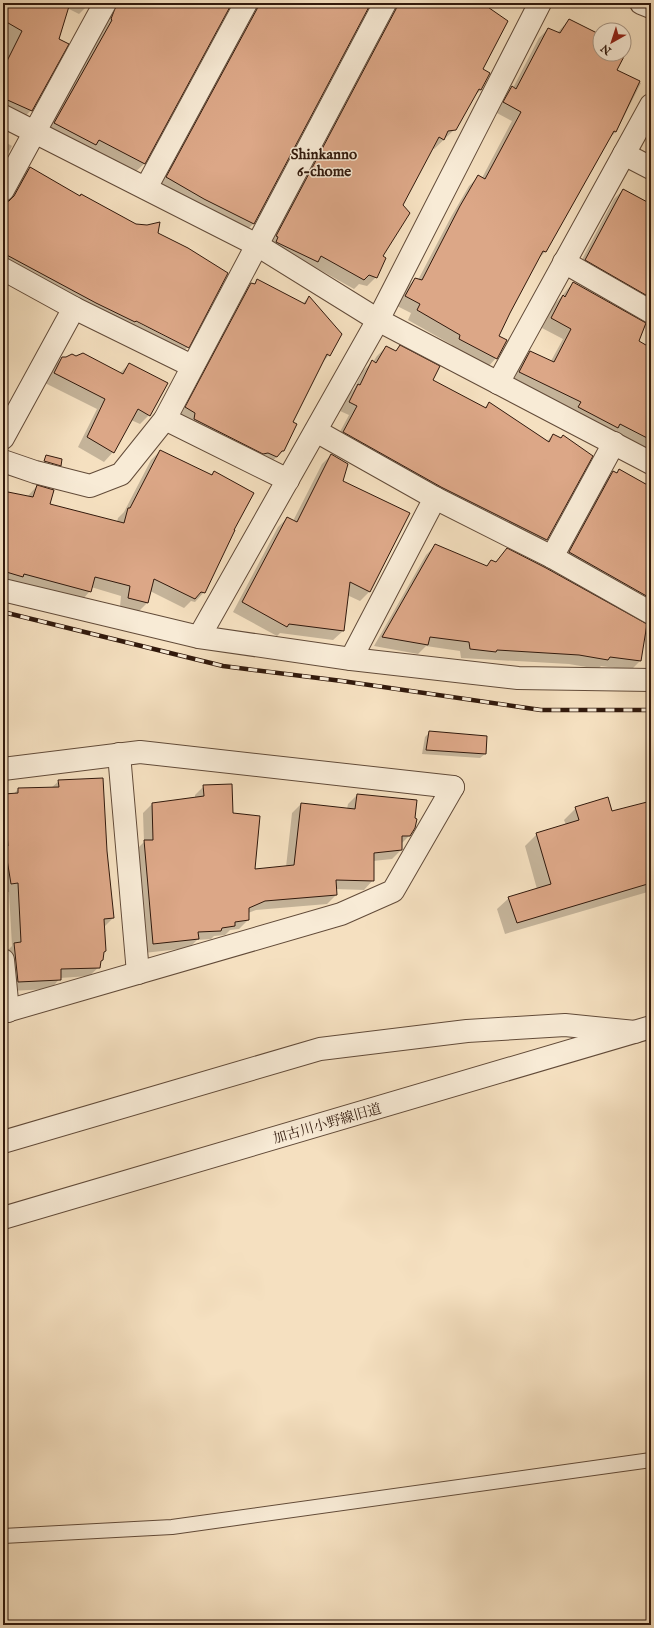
<svg xmlns="http://www.w3.org/2000/svg" width="654" height="1628" font-family="'IM FELL English','Noto Serif JP',serif">
<style>
.shadow{fill:#0003;fill-rule:evenodd}
.building{fill:#dca787;stroke:#31190c}
.lines{fill:none;stroke-linecap:round;stroke-linejoin:round}
.service-casing{stroke:#624b39;stroke-width:16}
.minor-casing{stroke:#624b39;stroke-width:24}
.tertiary-casing{stroke:#624b39;stroke-width:24}
.service{stroke:#f8ebd6;stroke-width:14}
.minor{stroke:#f8ebd6;stroke-width:22}
.tertiary{stroke:#f8ebd6;stroke-width:22}
.rail-casing{stroke:#31190c;stroke-width:4.5}
.rail{stroke:#f8ebd6;stroke-width:3;stroke-dasharray:9;stroke-linecap:butt}
.labels{text-anchor:middle;stroke-width:3;stroke-linejoin:round;paint-order:stroke}
.street-label{font-size:14px;fill:#31190c;stroke:#f8ebd6}
.neighbourhood-label{font-size:15px;font-weight:bold;fill:#31190c;stroke:#f8ebd6}
</style>
<rect width="100%" height="100%" fill="#f5e0c0"/>
<filter id="stains"><feTurbulence type="fractalNoise" baseFrequency=".005" numOctaves="4"/><feColorMatrix values="0 0 0 0 .2 0 0 0 0 .09 0 0 0 0 .02 0 0 0 .5 -.17"/></filter>
<radialGradient id="worn" r=".72"><stop offset=".6" stop-color="#630" stop-opacity="0"/><stop offset="1" stop-color="#630" stop-opacity=".3"/></radialGradient>
<g class="shadow">
<polygon points="3,3 90,3 79,14 67,8 31,110 22,120 3,111"/>
<polygon points="104,3 231,3 144,164 134,173 45,132 103,29 102,28"/>
<polygon points="245,3 370,3 253,224 244,233 158,186"/>
<polygon points="384,3 473,3 481,69 481,90 473,97 455,129 434,149 432,148 401,205 382,256 376,277 367,286 359,284 354,289 313,266 308,271 267,246"/>
<polygon points="569,20 596,34 600,30 600,54 624,54 624,43 629,45 616,70 641,83 616,132 607,140 545,252 537,260 497,336 496,358 487,368 450,348 452,345 408,320 411,313 397,306 406,288 415,279 418,280 451,217 469,186 479,176 482,178 512,121 495,112 503,97 512,87 513,88 539,38 548,29 557,33"/>
<polygon points="3,141 12,146 3,162"/>
<path d="M 30,168 L 80,197 L 156,234 L 188,347 L 178,356 L 3,268 L 3,224 L 5,206 L 21,177 ZM 132,318 L 186,345 L 186,347 L 131,319 Z"/>
<polygon points="623,190 651,205 651,313 577,269 614,199"/>
<polygon points="258,280 302,304 309,297 329,355 322,363 291,423 283,451 267,466 177,417 242,293 252,284 253,285"/>
<polygon points="573,283 637,341 651,349 651,454 510,381 521,361 530,352 551,361 563,339 542,328 553,306"/>
<polygon points="386,347 395,352 400,347 431,381 484,408 489,404 547,441 553,435 591,456 546,540 537,549 335,441 349,415 340,411 349,394 354,389 363,371 372,362 373,362 377,356"/>
<polygon points="62,358 120,373 129,364 149,415 140,424 131,420 113,452 104,462 78,447 97,409 45,383 53,367"/>
<polygon points="160,451 210,476 214,472 232,530 204,592 195,602 191,601 184,608 150,591 147,603 138,612 120,607 121,596 91,587 90,591 81,601 3,583 3,492 27,497 37,486 49,505 117,522 118,518 124,512 151,460"/>
<polygon points="331,455 341,482 408,513 369,592 360,601 347,595 343,631 333,640 280,633 277,636 233,612 278,527 287,518 293,521 322,464"/>
<polygon points="619,470 651,488 651,614 560,562 604,481 613,472 616,474"/>
<polygon points="435,546 486,567 491,561 495,563 507,550 646,625 640,661 631,670 601,666 598,669 569,664 461,658 460,651 426,646 418,654 374,646 426,555"/>
<polygon points="430,732 485,754 480,758 422,754 425,737"/>
<polygon points="59,781 106,851 113,918 103,928 103,952 99,967 89,976 60,978 51,989 9,991 5,953 12,946 9,892 3,893 3,797 4,795 13,795 18,789 51,788"/>
<polygon points="204,786 232,814 254,870 286,867 292,813 301,804 347,809 348,804 357,795 409,836 401,844 401,850 392,859 373,861 373,880 364,890 335,889 336,895 327,904 256,910 248,913 248,920 239,929 230,930 225,935 214,936 211,939 197,940 189,948 144,953 136,850 144,842 143,813 152,804 195,798 195,795"/>
<polygon points="651,802 651,891 505,934 497,909 509,898 537,889 525,846 537,834 566,825 564,820 576,808 612,813"/>
</g>
<g class="building">
<polygon points="3,3 70,3 59,39 69,44 32,111 3,98 3,69 22,31 3,20"/>
<polygon points="117,3 232,3 145,164 99,140 96,145 54,123 112,20 111,19"/>
<polygon points="258,3 371,3 254,224 204,199 166,177 257,9"/>
<polygon points="397,3 482,3 508,21 483,69 490,73 481,90 479,89 456,130 448,131 444,140 439,137 403,205 410,213 383,256 386,258 377,278 369,275 364,280 321,256 318,262 276,242 278,237 276,236 396,9"/>
<polygon points="569,19 597,33 600,29 602,30 600,30 600,54 624,54 624,42 630,45 617,70 640,81 616,132 614,131 546,252 543,251 510,313 499,336 507,340 497,359 459,339 460,335 417,310 420,304 405,296 415,278 422,280 460,206 478,175 485,179 521,112 503,102 512,86 516,89 548,28 560,33"/>
<polygon points="30,167 80,196 81,194 136,224 147,225 160,222 158,233 188,248 228,273 189,348 136,321 135,322 96,303 3,253 3,202 9,201 14,196"/>
<polygon points="623,189 651,204 651,298 585,260"/>
<polygon points="257,279 305,304 309,296 342,334 330,356 327,354 293,422 297,424 284,451 282,451 277,457 268,453 263,454 194,419 195,413 185,407 251,283 255,284"/>
<polygon points="573,282 646,323 639,341 651,348 651,440 620,424 618,428 578,407 581,402 519,372 530,351 554,362 571,329 551,318 563,295 565,297"/>
<polygon points="400,345 440,366 433,380 486,408 489,402 549,442 553,434 561,438 563,435 593,456 547,540 441,487 343,432 357,406 349,402 358,384 360,385 372,360 376,363 386,346 396,351"/>
<polygon points="83,353 123,374 129,363 168,383 150,416 138,409 114,453 87,437 105,399 54,373 62,357 66,357 72,354 76,356"/>
<polygon points="160,450 212,475 214,471 254,493 234,530 235,530 205,593 201,592 195,599 154,579 148,603 128,598 130,586 95,577 91,592 24,574 23,577 3,571 3,491 33,497 37,485 54,490 50,504 124,523 128,508 130,508"/>
<polygon points="331,454 348,464 343,481 410,513 370,592 350,582 344,631 289,624 287,627 242,602 287,517 297,522"/>
<polygon points="46,455 62,459 61,466 44,461"/>
<polygon points="619,469 651,487 650,598 569,552 613,471 617,473"/>
<polygon points="435,544 487,566 491,560 496,562 507,548 546,568 647,624 641,661 610,657 608,660 579,655 497,650 496,652 470,649 469,642 430,637 428,645 382,637"/>
<polygon points="429,731 487,736 486,754 426,750"/>
<polygon points="103,778 107,851 114,918 104,919 106,951 104,952 103,960 101,961 100,968 61,969 61,980 18,982 14,943 21,942 18,883 11,884 5,847 8,846 4,794 18,793 18,788 59,787 58,780"/>
<polygon points="232,784 233,813 260,816 255,869 294,865 301,803 355,809 357,794 417,800 415,818 417,819 415,828 410,836 402,836 402,850 374,853 374,881 336,880 337,895 265,901 249,908 249,920 235,922 235,926 222,928 221,931 198,932 199,939 153,944 144,840 153,840 152,803 204,796 203,785"/>
<polygon points="608,797 612,811 651,801 651,883 517,923 508,897 551,884 536,833 579,820 575,807"/>
</g>
<g class="lines">
<g class="service-casing">
<polyline id="service" points="3,1536 172,1527 651,1460"/>
</g>
<g class="minor-casing">
<g id="minor">
<polyline points="3,116 257,245 378,320 651,463"/>
<polyline points="624,154 651,168"/>
<polyline points="146,188 246,3"/>
<polyline points="3,190 105,3"/>
<polyline points="564,262 651,312"/>
<polyline points="3,269 74,308 192,366"/>
<polyline points="498,383 651,105"/>
<polyline points="165,419 288,480"/>
<polyline points="316,431 435,498 552,557 651,613"/>
<polyline points="3,438 74,308"/>
<polyline points="3,461 35,472 90,486 121,474 165,419 385,3"/>
<polyline points="552,557 614,443"/>
<polyline points="3,590 199,637 351,659 518,678 651,680"/>
<polyline points="199,637 378,320 540,3"/>
<polyline points="351,659 435,498"/>
<polyline points="119,754 138,973"/>
<polyline points="3,960 8,1011"/>
<polyline points="3,1012 341,914 393,891 453,787"/>
<polyline points="3,1142 320,1049 467,1031 565,1025 635,1032"/>
</g>
</g>
<g class="tertiary-casing">
<g id="tertiary">
<polyline points="641,3 651,7"/>
<polyline points="3,769 140,752 453,787"/>
<polyline points="3,1218 651,1027"/>
</g>
</g>
<use href="#service" class="service"/>
<use href="#minor" class="minor"/>
<use href="#tertiary" class="tertiary"/>
<g class="rail-casing">
<polyline id="rail" points="3,612 223,666 342,681 541,710 651,710"/>
</g>
<use href="#rail" class="rail"/>
</g>
<g class="labels">
<g class="street-label">
<text transform="translate(327 1123) rotate(-16)" y="5">加古川小野線旧道</text>
</g>
<g class="neighbourhood-label">
<text x="324" y="159">Shinkanno<tspan x="324" dy="17">6-chome</tspan></text>
</g>
</g>
<rect width="654" height="1628" fill="none" stroke="#f5e0c0" stroke-width="16"/>
<rect x="4" y="4" width="646" height="1620" fill="none" stroke="#31190c" stroke-width="2"/>
<rect x="8" y="8" width="638" height="1612" fill="none" stroke="#31190c"/>
<g transform="translate(612 42) rotate(219)"><circle r="19" fill="#f8ebd6" stroke="#a89785"/>
<path d="M0-3L7 15L0 10L-7 15Z" fill="#8f2418"/>
<text y="-6" font-size="11" font-weight="bold" text-anchor="middle" fill="#31190c">N</text>
</g>
<rect width="100%" height="100%" filter="url(#stains)"/>
<rect width="100%" height="100%" fill="url(#worn)"/>
</svg>
